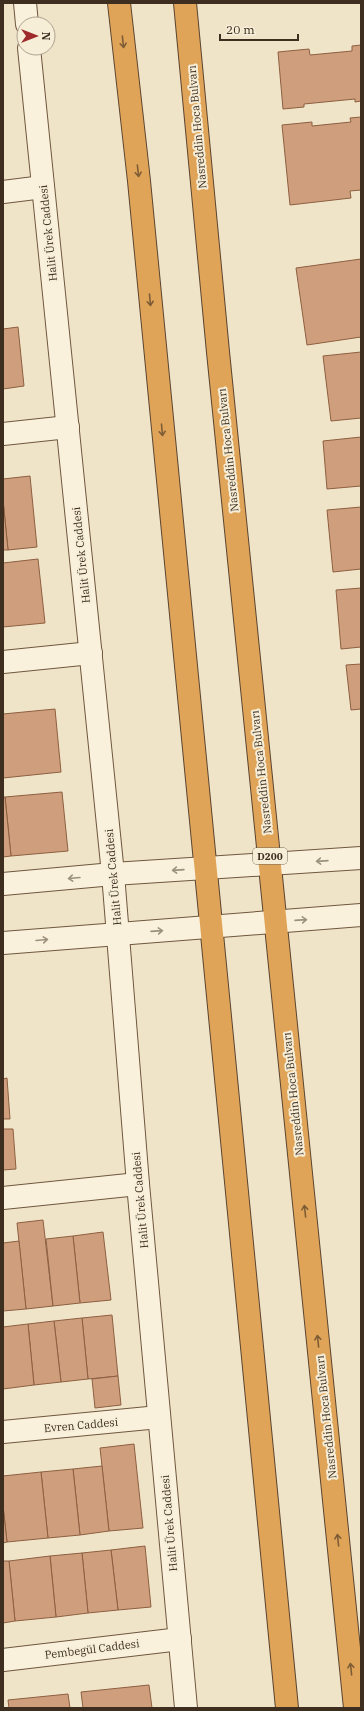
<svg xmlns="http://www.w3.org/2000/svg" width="364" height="1711" font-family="'IBM Plex Serif',serif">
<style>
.building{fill:#cf9f7d;stroke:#8d5f41}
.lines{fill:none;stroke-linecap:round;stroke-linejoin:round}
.secondary-casing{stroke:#6f573f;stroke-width:24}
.highway-casing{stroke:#5b4430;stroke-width:24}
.secondary{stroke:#faf1dc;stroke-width:22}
.highway{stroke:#e0a458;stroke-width:22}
.oneway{stroke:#7e5d36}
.oneway2{stroke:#9c907e}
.labels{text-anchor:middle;stroke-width:4;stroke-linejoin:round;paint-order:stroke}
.shield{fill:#f7eed8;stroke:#756857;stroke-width:1}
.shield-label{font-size:10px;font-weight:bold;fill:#3d2e20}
.street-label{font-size:11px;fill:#3d2e20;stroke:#f7eed8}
</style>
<rect width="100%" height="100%" fill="#f0e4c8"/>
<g class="building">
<polygon points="361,45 361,101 355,102 355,99 304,104 304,107 283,109 278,52 309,49 310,55 352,51 352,46"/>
<polygon points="361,117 361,190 350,191 351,198 290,205 282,125 312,122 312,126 351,122 350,118"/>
<polygon points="361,259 361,337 307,345 296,268"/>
<polygon points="18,327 24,386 3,389 3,329"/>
<polygon points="361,352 361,418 331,421 323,356"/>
<polygon points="361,437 361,486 327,489 323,441"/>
<polygon points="30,476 37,547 8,550 3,500 3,479"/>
<polygon points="3,500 8,550 3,550"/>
<polygon points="361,507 361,569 333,572 327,510"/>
<polygon points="38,559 45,623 3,627 3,563"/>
<polygon points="361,588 361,647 341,649 336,590"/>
<polygon points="361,664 361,709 351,710 346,665"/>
<polygon points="55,709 61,772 3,778 3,714"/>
<polygon points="62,792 68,851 11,856 5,797"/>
<polygon points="3,797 5,797 11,856 3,857"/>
<polygon points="7,1078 10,1119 3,1119 3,1079"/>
<polygon points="3,1129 13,1129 16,1169 3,1170"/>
<polygon points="43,1220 53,1306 26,1309 17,1223"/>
<polygon points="103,1232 111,1300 80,1303 73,1236"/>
<polygon points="73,1236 80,1303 53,1306 46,1239"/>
<polygon points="19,1241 26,1309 3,1311 3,1243"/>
<polygon points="112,1315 118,1376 88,1379 82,1318"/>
<polygon points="82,1318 88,1379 61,1382 54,1321"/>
<polygon points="54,1321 61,1382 34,1385 28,1324"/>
<polygon points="28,1324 34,1385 3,1389 3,1327"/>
<polygon points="118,1376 121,1405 95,1408 92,1379"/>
<polygon points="134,1444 143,1528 109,1531 100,1448"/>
<polygon points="102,1466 109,1531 80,1535 73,1469"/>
<polygon points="73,1469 80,1535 48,1538 41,1472"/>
<polygon points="41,1472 48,1538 7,1542 3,1506 3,1476"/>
<polygon points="3,1506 7,1542 3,1543"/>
<polygon points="145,1546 151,1607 118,1610 111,1550"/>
<polygon points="111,1550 118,1610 88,1613 82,1553"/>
<polygon points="82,1553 88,1613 56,1617 50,1556"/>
<polygon points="50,1556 56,1617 15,1621 9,1561"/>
<polygon points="3,1561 9,1561 15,1621 3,1623"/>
<polygon points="149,1685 152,1708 83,1708 81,1692"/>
<polygon points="68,1694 70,1708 9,1708 8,1700"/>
</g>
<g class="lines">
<g class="secondary-casing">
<g id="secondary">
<polyline points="25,3 27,24"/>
<polyline points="29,48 113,874 138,1184 186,1708"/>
<polyline points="3,192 43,187"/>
<polyline points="3,434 68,427"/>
<polyline points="3,662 91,653"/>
<polyline points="3,884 113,874 361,858"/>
<polyline points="3,943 361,915"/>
<polyline points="3,1198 138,1184"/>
<polyline points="3,1432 159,1417"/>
<polyline points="3,1660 180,1639"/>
</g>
</g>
<g class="highway-casing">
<g id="highway">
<polyline points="119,3 139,181 287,1708"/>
<polyline points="185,3 218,352 355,1708"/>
</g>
</g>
<use href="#secondary" class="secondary"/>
<use href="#highway" class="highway"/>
</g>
<defs><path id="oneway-shaft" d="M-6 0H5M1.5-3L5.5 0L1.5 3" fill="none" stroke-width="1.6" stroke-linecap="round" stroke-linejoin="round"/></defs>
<g class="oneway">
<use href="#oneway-shaft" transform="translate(123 42) rotate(84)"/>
<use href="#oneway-shaft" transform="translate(138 171) rotate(84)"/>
<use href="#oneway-shaft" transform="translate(150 300) rotate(85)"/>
<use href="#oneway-shaft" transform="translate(162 430) rotate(85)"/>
<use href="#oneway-shaft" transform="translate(305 1211) rotate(-96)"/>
<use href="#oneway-shaft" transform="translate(318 1341) rotate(-96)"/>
<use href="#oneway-shaft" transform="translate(338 1540) rotate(-96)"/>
<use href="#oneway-shaft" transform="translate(351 1669) rotate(-96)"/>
</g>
<g class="oneway2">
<use href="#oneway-shaft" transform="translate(322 861) rotate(176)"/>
<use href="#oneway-shaft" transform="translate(178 870) rotate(176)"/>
<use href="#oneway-shaft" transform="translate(74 878) rotate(175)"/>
<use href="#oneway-shaft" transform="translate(301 920) rotate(-4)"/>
<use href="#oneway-shaft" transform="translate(157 931) rotate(-4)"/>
<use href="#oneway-shaft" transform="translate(42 940) rotate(-5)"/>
</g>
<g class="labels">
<rect class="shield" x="253" y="848" width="34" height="16" rx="3"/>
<g class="shield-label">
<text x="270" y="860">D200</text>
</g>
<g class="street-label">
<text transform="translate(197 127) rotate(-95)" y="4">Nasreddin Hoca Bulvarı</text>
<text transform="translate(48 233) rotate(-96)" y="4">Halit Ürek Caddesi</text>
<text transform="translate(228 450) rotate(-96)" y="4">Nasreddin Hoca Bulvarı</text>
<text transform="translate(81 555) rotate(-96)" y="4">Halit Ürek Caddesi</text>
<text transform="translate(261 772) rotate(-96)" y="4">Nasreddin Hoca Bulvarı</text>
<text transform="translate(113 877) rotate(-95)" y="4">Halit Ürek Caddesi</text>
<text transform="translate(293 1094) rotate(-96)" y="4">Nasreddin Hoca Bulvarı</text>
<text transform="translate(140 1200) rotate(-95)" y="4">Halit Ürek Caddesi</text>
<text transform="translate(326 1417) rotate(-96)" y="4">Nasreddin Hoca Bulvarı</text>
<text transform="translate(81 1425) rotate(-5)" y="4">Evren Caddesi</text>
<text transform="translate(169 1523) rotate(-95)" y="4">Halit Ürek Caddesi</text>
<text transform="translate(92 1649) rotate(-7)" y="4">Pembegül Caddesi</text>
</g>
</g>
<rect width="364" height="1711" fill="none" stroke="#3d2e20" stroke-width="8"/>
<g transform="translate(36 36) rotate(90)"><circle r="19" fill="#f7eed8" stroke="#ada18e"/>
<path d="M0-3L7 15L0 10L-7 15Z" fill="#9e2a2b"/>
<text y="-6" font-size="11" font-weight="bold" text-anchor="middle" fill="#3d2e20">N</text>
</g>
<path d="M220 34v6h78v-6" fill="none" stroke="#3d2e20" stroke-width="2"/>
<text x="226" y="34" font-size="12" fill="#3d2e20" stroke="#f7eed8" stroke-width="3" paint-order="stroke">20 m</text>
</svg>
